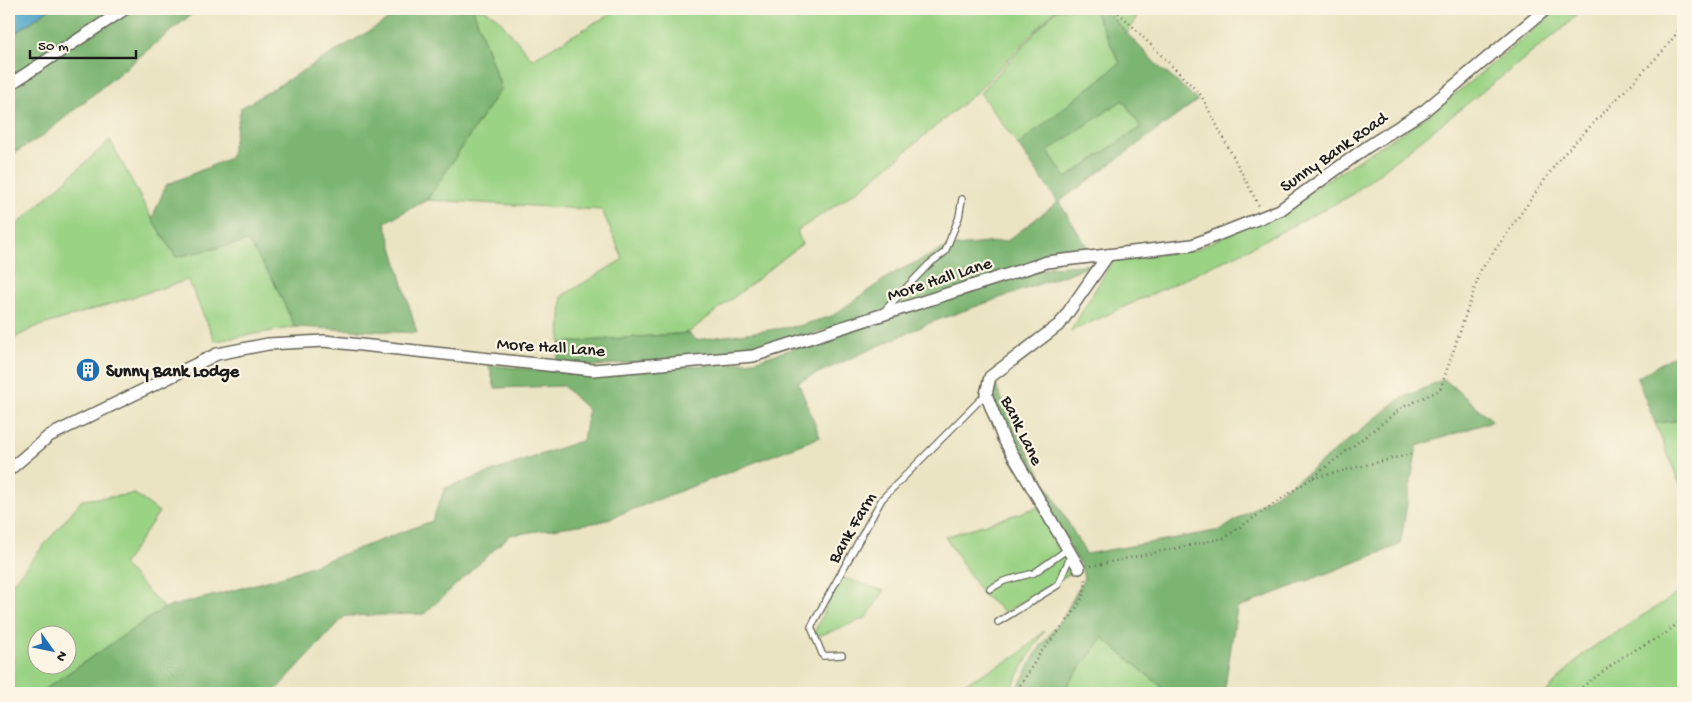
<svg xmlns="http://www.w3.org/2000/svg" width="1692" height="702" font-family="'Gochi Hand',sans-serif">
<style>
.green{fill:#9bd385;stroke:#5c7850;fill-rule:evenodd}
.forest{fill:#7cb572;stroke:#4c6847;fill-rule:evenodd}
.water{fill:#48a6c7;stroke:#326172}
.lines{fill:none;stroke-linecap:round;stroke-linejoin:round}
.service-casing{stroke:#646256;stroke-width:8}
.minor-casing{stroke:#646256;stroke-width:14}
.path{stroke:#646256;stroke-width:2.5;stroke-dasharray:1 4;stroke-linecap:butt}
.service{stroke:#fff;stroke-width:5.5}
.minor{stroke:#fff;stroke-width:11}
.labels{text-anchor:middle;stroke-width:4.5;stroke-linejoin:round;paint-order:stroke}
.street-label{font-size:18px;fill:#1c1c1c;stroke:#fcf5e5}
.poi-label{font-size:18px;font-weight:bold;fill:#1c1c1c;stroke:#fcf5e5;text-anchor:start}
</style>
<rect width="100%" height="100%" fill="#fcf5e5"/>
<filter id="ink" filterUnits="userSpaceOnUse"><feTurbulence type="fractalNoise" baseFrequency=".02" numOctaves="2"/><feDisplacementMap in="SourceGraphic" scale="10" xChannelSelector="R" yChannelSelector="G"/><feConvolveMatrix kernelMatrix="1 2 1 2 8 2 1 2 1" color-interpolation-filters="sRGB"/></filter>
<filter id="wash" filterUnits="userSpaceOnUse"><feTurbulence type="fractalNoise" baseFrequency=".0096" numOctaves="4" result="noise"/><feDisplacementMap in="SourceGraphic" scale="20" xChannelSelector="R" yChannelSelector="G"/><feGaussianBlur stdDeviation="1.12" result="paint"/><feColorMatrix in="noise" values="0 0 0 0 0 0 0 0 0 0 0 0 0 0 0 0 0 1.4 0 .05"/><feComposite in="paint" operator="in"/></filter>
<g filter="url(#wash)">
<rect width="100%" height="100%" fill="#ebe4c3"/>
<g class="green">
<polygon points="473,9 484,9 498,18 532,59 619,9 1056,9 978,91 863,187 797,231 802,244 688,333 560,343 562,296 623,259 602,210 427,200 501,88"/>
<polygon points="1057,9 1093,9 1120,63 1018,145 980,93"/>
<polygon points="1104,9 1142,9 1127,33"/>
<polygon points="1556,9 1581,9 1567,25 1350,196 1236,255 1070,332 1113,260 1195,250 1280,210 1428,116 1547,19"/>
<polygon points="1123,100 1141,127 1066,178 1048,151"/>
<polygon points="110,140 152,219 176,257 248,241 274,282 295,327 215,341 188,280 33,328 9,341 9,232"/>
<polygon points="1683,420 1683,492 1655,423"/>
<path d="M 135,494 L 159,512 L 123,565 L 164,608 L 39,693 L 9,693 L 9,587 L 82,500 ZM 38,634 L 68,634 L 68,664 L 38,664 Z"/>
<polygon points="1039,507 1076,570 1005,612 983,595 945,537"/>
<polygon points="841,577 884,591 866,618 811,639"/>
<polygon points="1683,590 1683,693 1545,693 1584,653"/>
<polygon points="1044,631 1026,661 1009,693 947,693 1018,655"/>
<polygon points="1103,638 1169,693 1061,693"/>
</g>
<g class="forest">
<polygon points="49,9 198,9 41,137 9,156 9,38"/>
<polygon points="406,9 473,9 501,88 427,200 385,222 417,333 295,327 274,282 248,241 176,257 152,219 166,185 230,158 241,108"/>
<path d="M 1093,9 L 1104,9 L 1157,65 L 1198,100 L 1059,202 L 1090,251 L 751,352 L 593,366 L 557,361 L 560,343 L 688,333 L 696,340 L 798,326 L 832,316 L 892,274 L 947,247 L 1007,241 L 1058,202 L 1018,145 L 1120,63 ZM 1123,100 L 1141,127 L 1066,178 L 1048,151 Z"/>
<polygon points="1096,264 932,322 798,382 820,437 600,522 510,535 424,614 345,616 273,693 39,693 164,608 220,594 284,576 432,521 445,488 583,440 588,410 563,386 495,388 489,365 589,375 754,361 1050,267"/>
<polygon points="1683,350 1683,420 1655,423 1637,378"/>
<polygon points="993,379 1014,427 1086,554 1221,530 1309,472 1398,400 1444,379 1493,421 1417,446 1400,545 1237,608 1224,693 1169,693 1103,638 1061,693 1015,693 1037,651 1064,616 1084,578 1081,566 1006,437 989,395"/>
</g>
<polygon class="water" points="9,9 49,9 9,37"/>
</g>
<g filter="url(#ink)">
<g class="lines">
<g class="service-casing">
<g id="service">
<polyline points="883,312 928,265 945,252 959,217 962,199"/>
<polyline points="990,589 1004,581 1034,573 1068,549"/>
<polyline points="998,622 1058,585 1071,555"/>
<polyline points="842,655 823,656 811,627 882,499 986,394"/>
</g>
</g>
<g class="minor-casing">
<g id="minor">
<polyline points="9,85 125,9"/>
<polyline points="9,470 49,436 217,354 268,344 324,341 593,370 753,356 1047,262 1192,245 1280,210 1367,147 1424,111 1546,9"/>
<polyline points="1079,568 1003,438 986,394 990,377 1060,324 1108,255"/>
</g>
</g>
<g class="path">
<polyline points="1115,9 1201,95 1259,206"/>
<polyline points="1313,478 1411,454"/>
<polyline points="1091,566 1224,538 1312,478 1403,407 1440,390 1481,270 1560,158 1663,51 1683,25"/>
<path d="M 1014,693 C 1025,680 1032,665 1042,651 C 1054,635 1093,598 1084,578"/>
<polyline points="1574,693 1624,656 1666,633 1683,619"/>
</g>
<use href="#service" class="service"/>
<use href="#minor" class="minor"/>
</g>
</g>
<defs>
<g id="building-disc" transform="scale(1.25)"><circle r="9.5" fill="#1f6fb2" stroke="#fcf5e5"/><path d="M-4-6H4V6H1V3H-1V6H-4ZM-2.5-4.3h1.7v1.8h-1.7ZM.8-4.3h1.7v1.8H.8ZM-2.5-1h1.7V.8h-1.7ZM.8-1h1.7V.8H.8Z" fill="#fff"/></g>
</defs>
<g fill-rule="evenodd">
<use href="#building-disc" x="88" y="370"/>
</g>
<g class="labels">
<g class="street-label">
<text transform="translate(1333 151) rotate(-35)" y="6">Sunny Bank Road</text>
<text transform="translate(939 278) rotate(-18)" y="6">More Hall Lane</text>
<text transform="translate(551 346) rotate(4)" y="6">More Hall Lane</text>
<text transform="translate(1023 430) rotate(64)" y="6">Bank Lane</text>
<text transform="translate(851 527) rotate(-60)" y="6">Bank Farm</text>
</g>
<g class="poi-label">
<text x="106" y="376">Sunny Bank Lodge</text>
</g>
</g>
<rect width="1692" height="702" fill="none" stroke="#fcf5e5" stroke-width="30"/>
<g transform="translate(52 650) rotate(123)"><circle r="24" fill="#fcf5e5" stroke="#a29e95"/>
<path d="M0-4L9 19L0 12L-9 19Z" fill="#1f6fb2"/>
<text y="-8" font-size="14" font-weight="bold" text-anchor="middle" fill="#1c1c1c">N</text>
</g>
<path d="M30 50v8h106v-8" fill="none" stroke="#1c1c1c" stroke-width="2.5"/>
<text x="38" y="50" font-size="15" fill="#1c1c1c" stroke="#fcf5e5" stroke-width="4" paint-order="stroke">50 m</text>
</svg>
